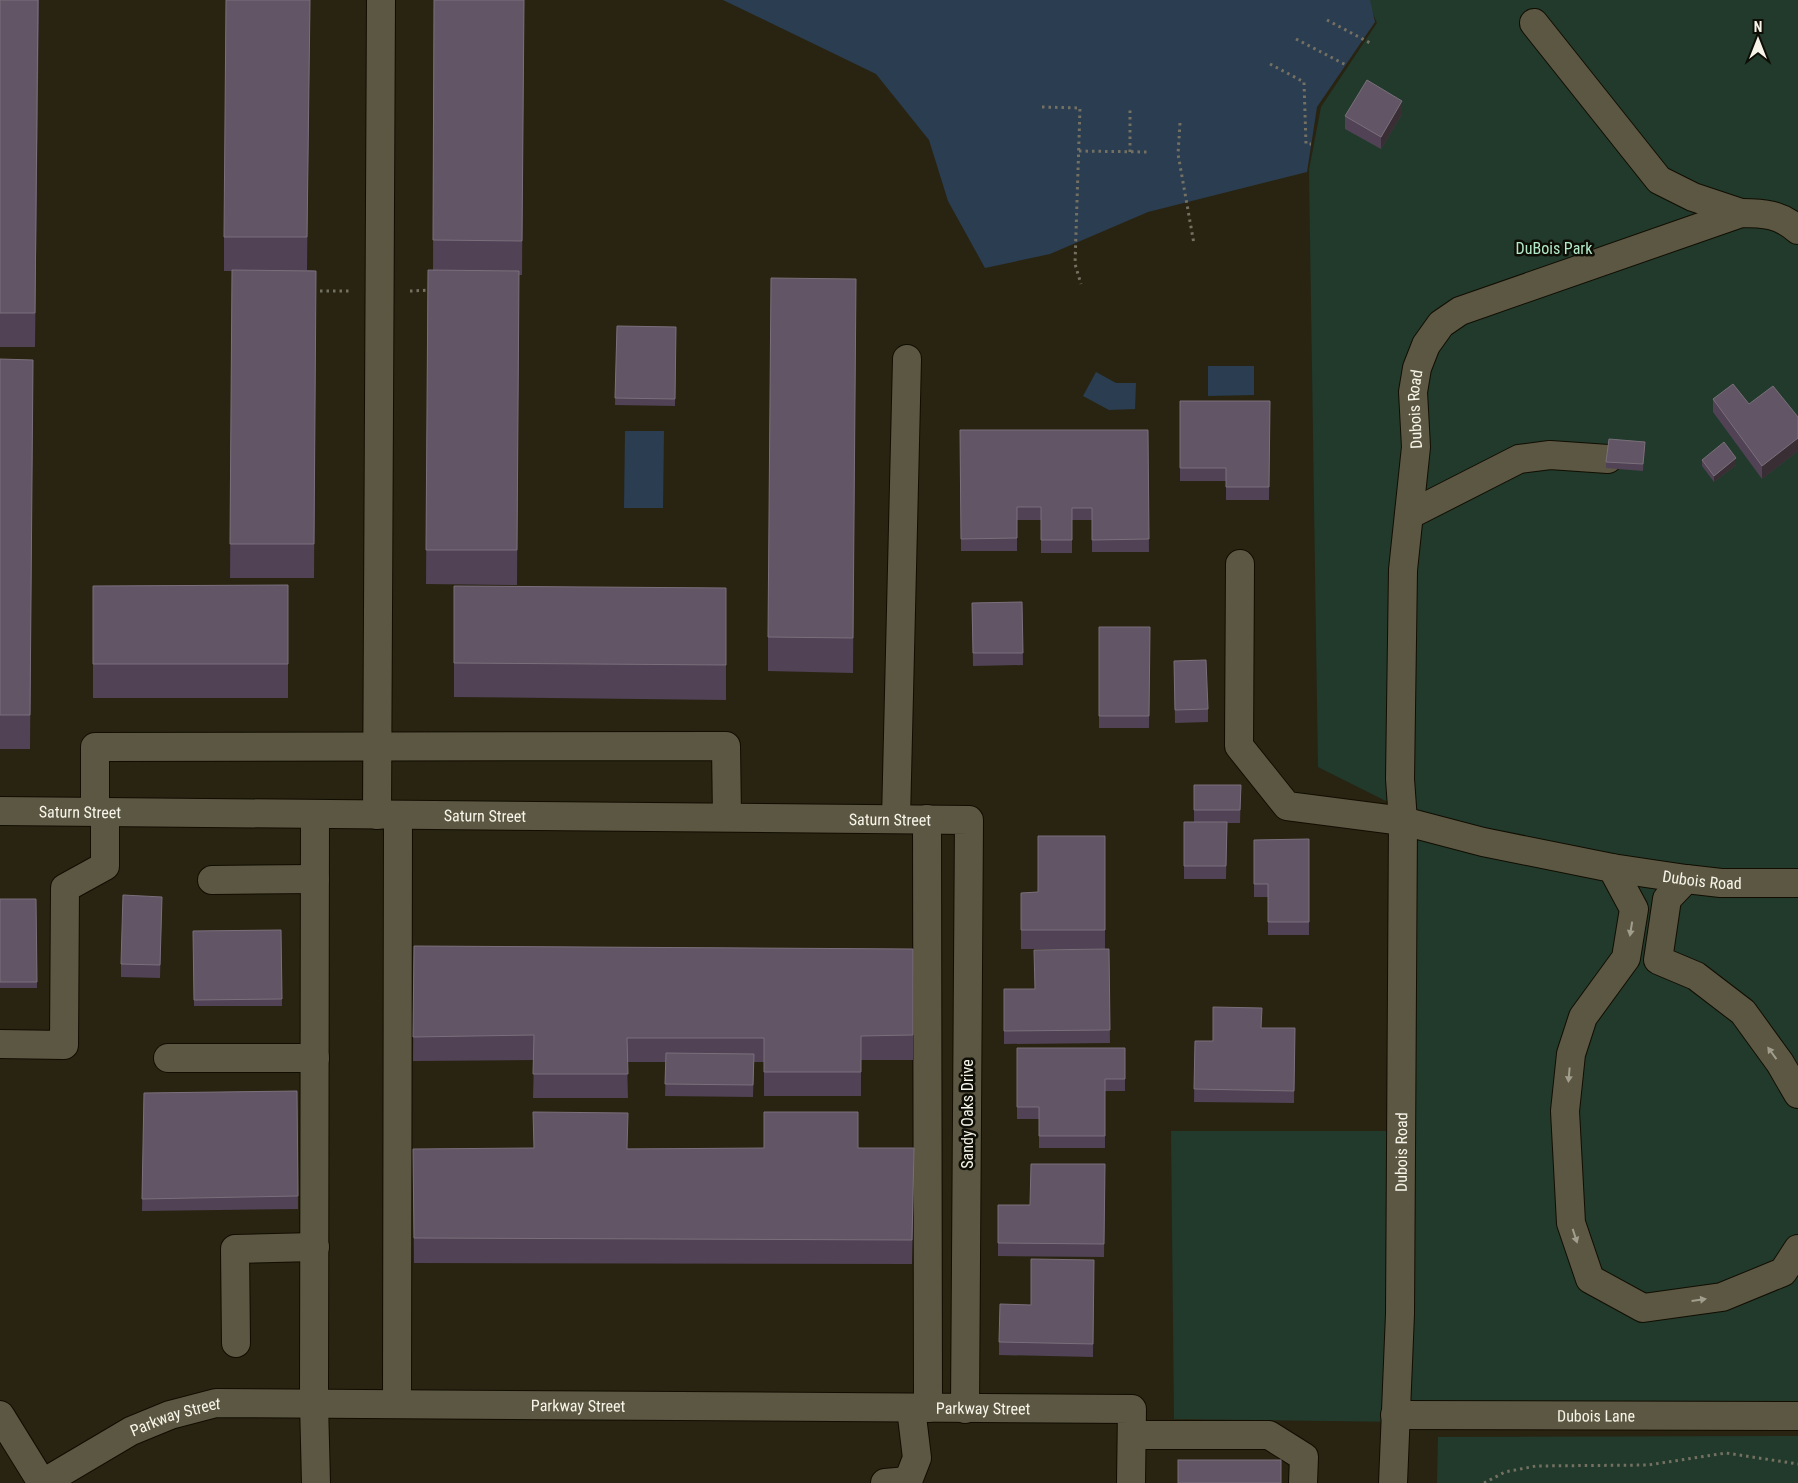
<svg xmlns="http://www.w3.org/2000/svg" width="1798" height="1483" font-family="'Roboto Condensed',sans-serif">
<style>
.green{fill:#213a2c}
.water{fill:#2a3d51}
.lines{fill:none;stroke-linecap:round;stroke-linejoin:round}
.minor-casing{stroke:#110d00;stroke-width:30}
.path{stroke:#757162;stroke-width:3;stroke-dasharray:2.5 4;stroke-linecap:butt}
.minor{stroke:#5c5743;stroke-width:28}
.wall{fill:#514256}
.shaded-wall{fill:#392e34}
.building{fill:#625666;stroke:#7a6f7a}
.oneway{fill:#a29e8e}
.labels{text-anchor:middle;stroke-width:5;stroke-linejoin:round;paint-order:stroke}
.park-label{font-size:16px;fill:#b2e9c8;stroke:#0f0e06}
.street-label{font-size:16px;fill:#f7f5e9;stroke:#0f0e06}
</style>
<rect width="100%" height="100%" fill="#292412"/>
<g class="green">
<polygon points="1367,0 1798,0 1798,1427 1174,1419 1171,1131 1394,1131 1388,802 1318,767 1309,170 1321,107 1377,23"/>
<polygon points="1798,1436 1798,1483 1437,1483 1438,1437"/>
</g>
<g class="water">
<polygon points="723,0 1370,0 1375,22 1317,107 1307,172 1148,212 1050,254 985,268 948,201 929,140 876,74"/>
<polygon points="1208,366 1254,366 1254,395 1208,396"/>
<polygon points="1096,372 1116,383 1136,383 1135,409 1109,410 1083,396"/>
<polygon points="625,431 664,431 663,508 624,508"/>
</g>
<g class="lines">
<g class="minor-casing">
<g id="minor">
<polyline points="1534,23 1659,180 1693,197 1741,213"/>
<polyline points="1409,515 1519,459 1550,455 1608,459"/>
<path id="s1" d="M 1240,564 L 1239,746 L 1287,806 L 1403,821 L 1483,842 L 1612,868 L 1686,879 L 1721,883 L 1798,883"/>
<path id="s2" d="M 0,811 L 969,820 L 965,1409"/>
<polyline points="95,812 95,747 726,746 727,817"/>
<polyline points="315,814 314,1403 316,1483"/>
<polyline points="377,815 381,0"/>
<polyline points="896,819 907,359"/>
<polyline points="927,819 928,1408"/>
<polyline points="1612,868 1634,909 1626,958 1583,1017 1571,1054 1565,1111 1571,1223 1590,1279 1643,1308 1722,1297 1783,1272 1798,1249"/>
<polyline points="1686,879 1667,899 1658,960 1696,976 1743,1012 1780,1063 1798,1094"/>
<polyline points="212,880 315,879"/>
<polyline points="0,1044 64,1045 65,888 105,866 105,812"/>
<polyline points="168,1058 315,1058"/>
<polyline points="236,1343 235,1249 315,1247"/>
<polyline points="397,1403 398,815"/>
<polyline points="0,1415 42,1483"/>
<path id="s3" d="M 1395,1415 L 1798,1416"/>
<polyline points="1132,1435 1269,1435 1304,1457 1303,1483"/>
<path id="s4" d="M 43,1483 L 131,1431 L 170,1415 L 216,1403 L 1132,1409 L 1131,1483"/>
<polyline points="885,1483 908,1481 917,1458 911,1408"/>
<path id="s5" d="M 1393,1483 L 1400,1314 L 1403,821 L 1400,779 L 1403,570 L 1416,447 L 1413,392 L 1417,368 L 1426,345 L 1441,324 L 1460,311 L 1741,213 C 1764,213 1780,214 1798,230"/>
</g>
</g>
<g class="path">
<polyline points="1327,20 1372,44"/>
<polyline points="1296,39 1346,65"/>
<polyline points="1270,64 1304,82 1306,144 1311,144"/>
<polyline points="1042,107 1080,108 1075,264 1081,284"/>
<polyline points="1180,123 1178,154 1194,244"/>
<polyline points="1079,151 1148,152"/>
<polyline points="1130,152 1130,109"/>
<polyline points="320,291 349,291"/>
<polyline points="410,291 432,290"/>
<polyline points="1484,1483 1505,1472 1536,1466 1648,1465 1726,1453 1798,1464"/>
</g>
<use href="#minor" class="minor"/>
</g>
<g class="wall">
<polygon points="0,0 39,0 35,347 0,347"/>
<polygon points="310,0 307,270 316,271 314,578 230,578 232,271 224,271 224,237"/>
<polygon points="434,0 524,0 522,275 519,275 517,585 426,584 428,270 433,270"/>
<polygon points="1402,114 1381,149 1345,129 1345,116"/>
<polygon points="856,279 853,673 768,671 768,637"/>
<polygon points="617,326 676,327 675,406 615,405"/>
<polygon points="0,359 33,360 30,749 0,749"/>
<polygon points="1713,399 1749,404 1798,417 1798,451 1762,479 1713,412"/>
<polygon points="1180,401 1270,401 1269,500 1226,500 1226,481 1180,481"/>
<polygon points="960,430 1148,430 1149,552 1092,552 1092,520 1072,520 1072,553 1041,553 1041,520 1017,520 1017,551 961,551"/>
<polygon points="1645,448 1643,471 1606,468 1606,462"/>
<polygon points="1702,460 1736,465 1714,482 1702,466"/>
<polygon points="288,585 288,698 93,698 93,586"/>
<polygon points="454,586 726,588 726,700 454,697"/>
<polygon points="1022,602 1023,665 973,666 972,603"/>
<polygon points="1099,627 1150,627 1149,728 1099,728"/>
<polygon points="1174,661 1208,709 1208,722 1175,723"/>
<polygon points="1194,785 1241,785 1240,823 1227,823 1226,879 1184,879 1184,822 1194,822"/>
<polygon points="1105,836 1105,949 1021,949 1021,893 1038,892"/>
<polygon points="1309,839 1309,935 1268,935 1268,897 1254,897 1254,840"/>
<polygon points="162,897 160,978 121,977 121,964"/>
<polygon points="0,899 36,899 37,988 0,988"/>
<polygon points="281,930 282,1006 194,1006 193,931"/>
<polygon points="414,946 913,949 913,1060 861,1060 861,1096 764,1096 764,1062 754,1062 753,1097 665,1096 666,1062 627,1062 628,1098 533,1098 534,1060 413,1061"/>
<polygon points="1109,949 1110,1043 1004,1044 1004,989 1034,989"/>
<polygon points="1262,1028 1295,1028 1294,1103 1194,1102 1195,1041 1213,1041"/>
<polygon points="1017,1048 1125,1048 1125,1091 1105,1091 1105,1148 1039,1148 1039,1119 1017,1119"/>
<polygon points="297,1091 298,1209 142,1211 144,1093"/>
<polygon points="858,1148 914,1173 912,1264 414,1263 413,1149"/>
<polygon points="1105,1164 1104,1257 998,1256 998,1205 1030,1205"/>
<polygon points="1094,1260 1093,1357 999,1355 999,1342 1031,1305"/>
</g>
<g class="shaded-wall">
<polygon points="1402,101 1402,114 1381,149 1381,137"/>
<polygon points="1798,438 1798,451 1762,479 1762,466"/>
<polygon points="1645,442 1645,448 1643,471 1643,464"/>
<polygon points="1736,458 1736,465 1714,482 1714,476"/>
</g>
<g class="building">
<polygon points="0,0 38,0 35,313 0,313"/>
<polygon points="226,0 310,0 307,237 224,237"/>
<polygon points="434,0 524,0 522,241 433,240"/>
<polygon points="1367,80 1402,101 1381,137 1345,116"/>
<polygon points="232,270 316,271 314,544 230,544"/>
<polygon points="428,270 519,271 517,550 426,550"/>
<polygon points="771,278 856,279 853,638 768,637"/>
<polygon points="617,326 676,327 675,399 615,398"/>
<polygon points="0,359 33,360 30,715 0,715"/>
<polygon points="1733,384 1749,404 1773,386 1798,417 1798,438 1762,466 1713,399"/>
<polygon points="1180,401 1270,401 1269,487 1226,487 1226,468 1180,468"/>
<polygon points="960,430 1148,430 1149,539 1092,540 1092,508 1072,508 1072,540 1041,540 1041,507 1017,507 1017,538 961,539"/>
<polygon points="1609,439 1645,442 1643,464 1606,462"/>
<polygon points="1724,442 1736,458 1714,476 1702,460"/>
<polygon points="288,585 288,664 93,664 93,586"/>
<polygon points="454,586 726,588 726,665 454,663"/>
<polygon points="1022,602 1023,653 973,653 972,603"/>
<polygon points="1099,627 1150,627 1149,716 1099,716"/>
<polygon points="1206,660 1208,709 1175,710 1174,661"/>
<polygon points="1194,785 1241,785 1240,810 1194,810"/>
<polygon points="1184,822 1227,822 1226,866 1184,866"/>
<polygon points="1038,836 1105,836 1105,930 1021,930 1021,893 1038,892"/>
<polygon points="1309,839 1309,922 1268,922 1268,884 1254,884 1254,840"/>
<polygon points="123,895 162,897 160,965 121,964"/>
<polygon points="0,899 36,899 37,982 0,982"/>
<polygon points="281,930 282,999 194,1000 193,931"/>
<polygon points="414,946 913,949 913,1035 861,1036 861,1072 764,1072 764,1038 627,1038 628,1074 533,1074 534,1035 413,1037"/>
<polygon points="1109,949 1110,1030 1004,1031 1004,989 1035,989 1034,950"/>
<polygon points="1213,1007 1262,1008 1261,1028 1295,1028 1294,1091 1194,1089 1195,1041 1213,1041"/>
<polygon points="1017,1048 1125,1048 1125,1079 1105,1079 1105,1136 1039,1136 1039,1107 1017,1107"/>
<polygon points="666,1053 754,1054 753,1085 665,1084"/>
<polygon points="297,1091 298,1196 142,1199 144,1093"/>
<polygon points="533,1112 628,1113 627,1149 764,1148 764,1112 858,1112 858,1148 914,1148 912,1240 414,1238 413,1149 534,1148"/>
<polygon points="1031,1164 1105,1164 1104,1244 998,1243 998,1205 1030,1205"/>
<polygon points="1031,1259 1094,1260 1093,1344 999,1342 1000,1304 1031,1305"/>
<rect x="1178" y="1460" width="103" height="23"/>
</g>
<defs><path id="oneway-solid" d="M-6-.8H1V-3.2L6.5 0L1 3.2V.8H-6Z" transform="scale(1.25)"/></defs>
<g class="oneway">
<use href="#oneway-solid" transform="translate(1631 929) rotate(99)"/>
<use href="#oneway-solid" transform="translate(1772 1053) rotate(-126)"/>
<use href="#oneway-solid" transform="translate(1569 1075) rotate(95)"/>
<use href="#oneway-solid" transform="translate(1575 1236) rotate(72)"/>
<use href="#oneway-solid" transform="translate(1699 1300) rotate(-8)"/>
</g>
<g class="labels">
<g class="park-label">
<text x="1554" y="254">DuBois Park</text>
</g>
<g class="street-label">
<text dy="6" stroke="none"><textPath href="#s5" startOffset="1075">Dubois Road</textPath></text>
<text dy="6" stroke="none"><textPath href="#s2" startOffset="80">Saturn Street</textPath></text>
<text dy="6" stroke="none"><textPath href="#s2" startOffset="485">Saturn Street</textPath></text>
<text dy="6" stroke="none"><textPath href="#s2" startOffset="890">Saturn Street</textPath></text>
<text dy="6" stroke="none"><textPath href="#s1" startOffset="681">Dubois Road</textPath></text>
<text transform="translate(967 1114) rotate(-90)" y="6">Sandy Oaks Drive</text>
<text dy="6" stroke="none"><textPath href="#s5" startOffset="331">Dubois Road</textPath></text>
<text dy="6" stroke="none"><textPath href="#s4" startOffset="554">Parkway Street</textPath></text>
<text dy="6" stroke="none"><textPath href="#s4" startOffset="959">Parkway Street</textPath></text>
<text dy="6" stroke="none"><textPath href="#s3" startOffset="201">Dubois Lane</textPath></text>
<text dy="6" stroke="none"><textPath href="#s4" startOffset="149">Parkway Street</textPath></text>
</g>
</g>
<g transform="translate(1758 40)" stroke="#0f0e06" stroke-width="4" paint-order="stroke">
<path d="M0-4L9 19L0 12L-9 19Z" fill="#f7f5e9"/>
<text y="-8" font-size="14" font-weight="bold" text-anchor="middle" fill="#f7f5e9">N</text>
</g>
</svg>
